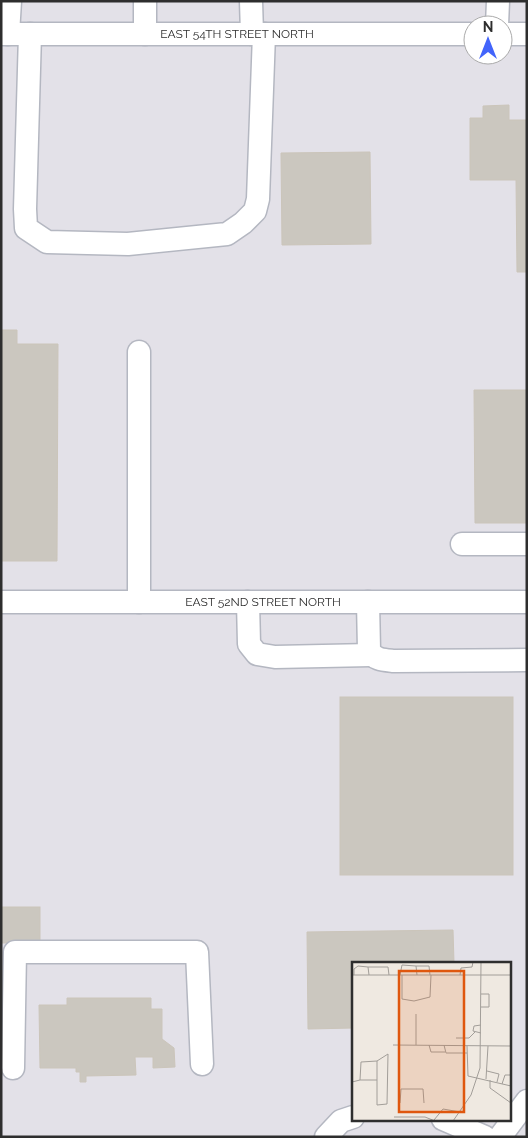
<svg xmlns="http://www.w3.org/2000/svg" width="528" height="1138" font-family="Raleway,sans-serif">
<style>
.industrial{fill:#e3e1e8;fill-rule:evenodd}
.building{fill:#cbc7bf;stroke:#cbc5ba}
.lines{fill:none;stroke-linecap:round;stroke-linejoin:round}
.minor-casing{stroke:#b4b7c1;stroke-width:25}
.minor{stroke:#fff;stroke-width:22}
.labels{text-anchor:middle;stroke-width:5;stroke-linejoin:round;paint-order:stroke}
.street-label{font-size:12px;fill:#2e2e2e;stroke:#fff}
.inset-road{fill:none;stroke:#a29e99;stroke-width:1}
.view{fill:#df570e;fill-opacity:0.15;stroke:#df570e;stroke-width:2.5}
.inset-edge{fill:none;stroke:#2e2e2e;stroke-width:2.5}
</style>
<rect width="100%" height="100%" fill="#efe9e1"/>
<path class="industrial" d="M 1,1 L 527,1 L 527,1137 L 1,1137 ZM 473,25 L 503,25 L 503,55 L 473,55 ZM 353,963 L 509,963 L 509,1119 L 353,1119 Z"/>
<g class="building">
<polygon points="509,105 509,120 527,120 527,272 517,272 516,180 470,180 470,118 483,118 483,106"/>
<polygon points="370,152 371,244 282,245 281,153"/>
<polygon points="1,330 17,330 17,344 58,344 57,561 1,561"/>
<polygon points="474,390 527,390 527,523 475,523"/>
<rect x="340" y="697" width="173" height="178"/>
<rect x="1" y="907" width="39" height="36"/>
<polygon points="453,930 454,963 353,963 353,1028 308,1029 307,932"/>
<polygon points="67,998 151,998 151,1009 162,1009 162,1039 174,1048 175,1067 153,1068 153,1057 135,1057 136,1075 86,1076 86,1082 80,1082 80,1072 76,1072 76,1068 40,1068 39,1005 67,1005"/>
</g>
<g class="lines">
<g class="minor-casing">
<g id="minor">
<polyline points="145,1 145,34"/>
<polyline points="251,1 252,34"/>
<polyline points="497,25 498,1"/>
<path id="s1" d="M 1,34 L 473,34"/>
<polyline points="8,34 10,1"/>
<polyline points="30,34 25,209 26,228 47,242 128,244 227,234 243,223 255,211 258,199 264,34"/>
<polyline points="503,34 527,34"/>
<polyline points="139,352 139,602"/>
<polyline points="462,544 527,544"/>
<path id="s2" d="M 1,602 L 527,602"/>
<polyline points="248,602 249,644 257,654 275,657 371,655"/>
<path d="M 368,602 L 369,650 C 374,660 384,660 394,661 L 527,660"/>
<polyline points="13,1068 15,952 197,952 202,1064"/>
<polyline points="443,1119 485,1137"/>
<polyline points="326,1137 341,1121 353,1117"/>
<polyline points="500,1137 527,1101"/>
</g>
</g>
<use href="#minor" class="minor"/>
</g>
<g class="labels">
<g class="street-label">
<text dy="4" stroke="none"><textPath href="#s1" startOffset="236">EAST 54TH STREET NORTH</textPath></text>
<text dy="4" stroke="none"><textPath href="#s2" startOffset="262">EAST 52ND STREET NORTH</textPath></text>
</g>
</g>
<g transform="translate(352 962)">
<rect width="159" height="159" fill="#efe9e1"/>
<path class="inset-road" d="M 64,4 L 77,4 L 78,13M 16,5 L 36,5 L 37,13M 0,13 L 159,13M 2,13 L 2,7 L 6,4 L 16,5 L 17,13M 48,13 L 50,3 L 64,4 L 65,13M 50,13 L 50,37 L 62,39 L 78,35 L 79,13M 108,13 L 109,6 L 120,5 L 121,0M 129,32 L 137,32 L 137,45 L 129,45M 64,52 L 64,83M 129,63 L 122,64 L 121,69 L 129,71M 104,76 L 117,76 L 123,70M 41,83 L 159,84M 77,83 L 79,90 L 93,90M 92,83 L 94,91 L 115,91M 115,84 L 116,114 L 159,124M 135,109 L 147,112 L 145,120M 134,117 L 136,84M 8,118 L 25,118M 138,118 L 138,126 L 159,141M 0,120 L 8,118 L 9,100 L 25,99 L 36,92 L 35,142 L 25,143 L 25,99M 150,122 L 153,113 L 159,113M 48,141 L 49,127 L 71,127 L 72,141M 42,155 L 73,155 L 83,159M 82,158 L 91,147 L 108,150M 101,159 L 119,133 L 128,106 L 129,0"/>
<path class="view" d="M 47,9 L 112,9 L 112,150 L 47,150 Z"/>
<rect width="159" height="159" class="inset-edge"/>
</g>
<rect width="528" height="1138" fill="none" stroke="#2e2e2e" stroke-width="5"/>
<g transform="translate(488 40)"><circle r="24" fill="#ffffff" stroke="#ababab"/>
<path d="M0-4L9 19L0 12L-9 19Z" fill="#4264fb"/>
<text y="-8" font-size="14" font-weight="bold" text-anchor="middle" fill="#2e2e2e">N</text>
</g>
</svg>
